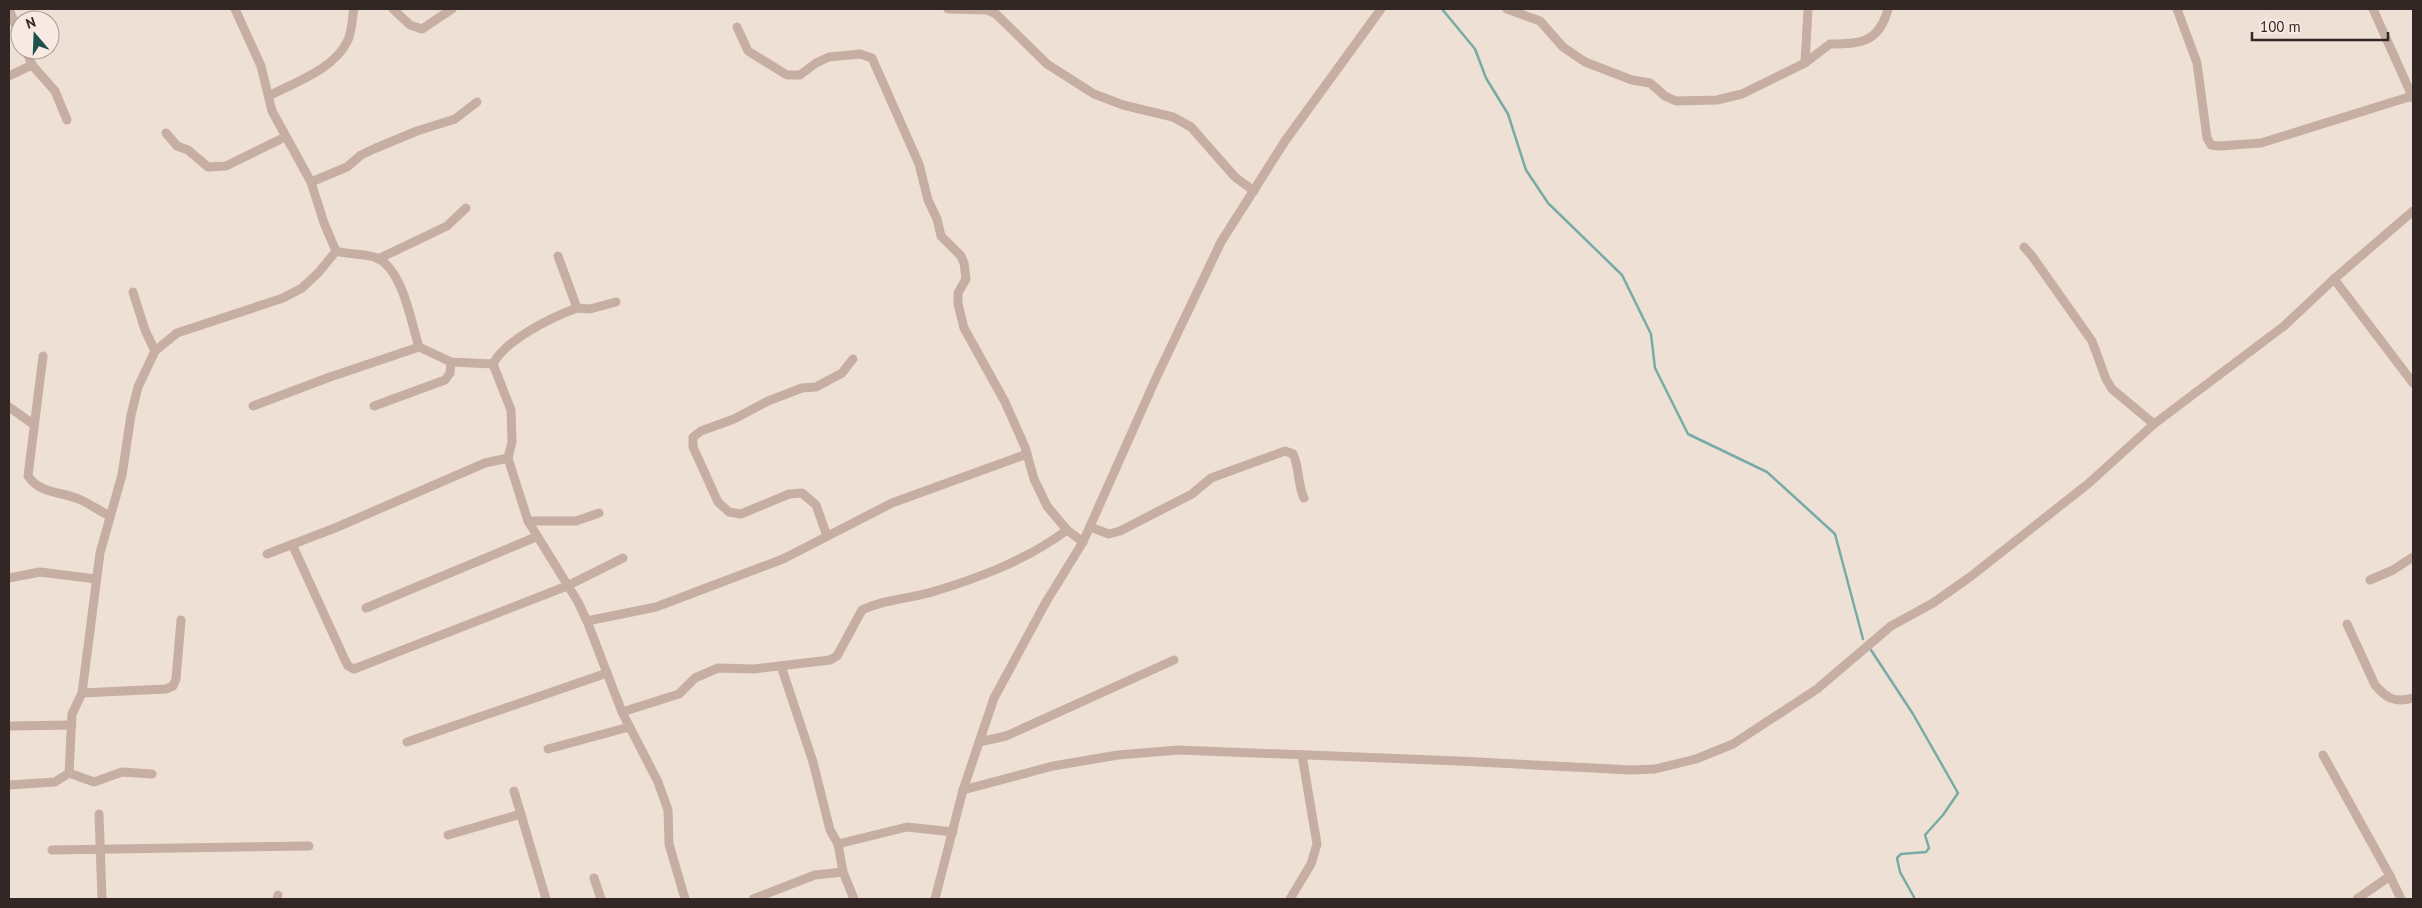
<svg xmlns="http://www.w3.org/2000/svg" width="2422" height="908" font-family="'PT Sans',sans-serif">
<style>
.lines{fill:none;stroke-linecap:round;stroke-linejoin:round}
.stream{stroke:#77aba5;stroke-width:2.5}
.minor{stroke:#c6aea3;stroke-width:9}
</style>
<rect width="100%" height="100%" fill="#efe0d6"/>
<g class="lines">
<g class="stream">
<polyline points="1442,9 1475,49 1486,78 1508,114 1526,170 1548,203 1622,275 1651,334 1655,368 1688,434 1767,472 1835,534 1863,639"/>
<polyline points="1871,650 1913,714 1958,793 1943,815 1925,835 1929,848 1926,852 1901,854 1897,858 1900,872 1915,899"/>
</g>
<g class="minor">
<polyline points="9,9 20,36"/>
<path d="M 235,9 L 261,66 L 272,111 L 311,182 L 324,223 L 336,251 C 349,255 364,253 377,258 C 403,270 411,322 419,347"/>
<polyline points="393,9 410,25 422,29 452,9"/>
<polyline points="948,9 987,10 996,14 1047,64 1094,94 1123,105 1173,117 1191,127 1235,177 1254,191"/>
<path d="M 1507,9 L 1540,21 L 1563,47 L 1585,62 L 1632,80 L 1650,83 L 1665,96 L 1676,101 L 1717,100 L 1742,94 L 1805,63 L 1830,44 C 1860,44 1879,43 1888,9"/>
<polyline points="2177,9 2197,63 2207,138 2211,145 2219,146 2261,143 2412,96"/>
<polyline points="2373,9 2413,98"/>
<polyline points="737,27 748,51 787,75 800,75 816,63 829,57 860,54 872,58 919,164 928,200 937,219 941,236 961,256 964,263 966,279 958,293 958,304 964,328 1005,402 1025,447 1034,479 1047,506 1067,530 1083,542"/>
<polyline points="26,50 32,65 55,91 67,120"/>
<polyline points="1805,63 1808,9"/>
<polyline points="9,76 32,65"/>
<path d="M 269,96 C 295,82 335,69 348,40 C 352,31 352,18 354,9"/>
<polyline points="166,133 177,146 188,150 208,167 226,166 285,137"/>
<polyline points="311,182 347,167 361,155 376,148 417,131 455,119 477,102"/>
<polyline points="2024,247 2032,256 2092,341 2106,379 2112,389 2154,424"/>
<polyline points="378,259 447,226 466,208"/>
<polyline points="2334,279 2413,383"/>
<polyline points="133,292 145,330 155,351"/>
<polyline points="577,308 590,309 616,302"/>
<path d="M 43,356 L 28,476 C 41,495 62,491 81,500 C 91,505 100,511 110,516"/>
<polyline points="493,364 511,410 512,442 508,458 528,521 578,602 587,621 656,607 783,559 892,503 1027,454"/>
<path d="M 493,364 C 505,340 552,317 577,308 L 558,256"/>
<polyline points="253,406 330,377 419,347 451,362 493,364"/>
<polyline points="374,406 445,380 450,373 451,362"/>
<polyline points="9,407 33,424"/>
<polyline points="528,521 576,521 599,513"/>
<path d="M 1090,527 L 1109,534 L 1120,531 L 1192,494 L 1211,478 L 1285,451 L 1293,454 C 1300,468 1297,484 1304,498"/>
<polyline points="827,536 816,505 802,493 789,494 741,514 729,512 718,502 693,447 693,437 701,431 734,419 768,401 802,388 816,387 842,373 853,359"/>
<polyline points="292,544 344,658 348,666 354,669 567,586 623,558"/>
<polyline points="267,554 335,528 485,463 508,458"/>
<polyline points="9,578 40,572 96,579"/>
<polyline points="2370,580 2393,570 2413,557"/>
<polyline points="366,608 536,537"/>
<polyline points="587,621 622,712 658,782 668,810 669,844 685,899"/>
<path d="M 2347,624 L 2375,685 C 2387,699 2396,703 2413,698"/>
<polyline points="781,666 813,762 830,830 838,844 907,827 953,832"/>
<polyline points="82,693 166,689 173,686 176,679 181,620"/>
<path d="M 622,712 L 679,694 L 695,678 L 718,668 L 754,669 L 830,660 L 837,656 L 862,610 C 884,599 909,599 932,592 C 979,578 1027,560 1067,530"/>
<polyline points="9,726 72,725"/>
<polyline points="407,742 607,673"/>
<polyline points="979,742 1006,736 1174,660"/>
<polyline points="548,749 629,727"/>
<polyline points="2323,755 2390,876 2401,899"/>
<polyline points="69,773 94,782 122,772 152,774"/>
<polyline points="9,785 55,782 69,773 72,714 82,693 100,553 122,475 131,415 138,387 155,351 177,333 283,298 302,288 319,272 336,251"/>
<polyline points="963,790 1053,766 1118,755 1178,750 1459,761 1631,770 1655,769 1696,759 1733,744 1817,689 1891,626 1933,603 1970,577 2089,483 2154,424 2284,326 2334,279 2413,211"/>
<polyline points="514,791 546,899"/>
<polyline points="99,814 102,899"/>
<polyline points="448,835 521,814"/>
<polyline points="838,844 843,872 854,899"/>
<polyline points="52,850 309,846"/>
<polyline points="594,878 601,899"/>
<polyline points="277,899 278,895"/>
<polyline points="753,899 815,875 843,872"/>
<polyline points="935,899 963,790 994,698 1046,602 1083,542 1157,376 1221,242 1285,141 1381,9"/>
<polyline points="1290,899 1311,864 1317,844 1302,755"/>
<polyline points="2357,899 2390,876"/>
</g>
</g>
<rect width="2422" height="908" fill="none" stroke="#322725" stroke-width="20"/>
<g transform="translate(35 35) rotate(341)"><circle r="24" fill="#f8eae2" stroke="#a99c96"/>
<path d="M0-4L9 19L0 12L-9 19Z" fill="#1c514d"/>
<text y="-8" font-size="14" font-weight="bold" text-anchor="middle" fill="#322725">N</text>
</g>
<path d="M2252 32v8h136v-8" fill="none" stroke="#322725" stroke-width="2.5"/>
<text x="2260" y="32" font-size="15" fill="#322725" stroke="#f8eae2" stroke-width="4" paint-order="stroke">100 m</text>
</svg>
